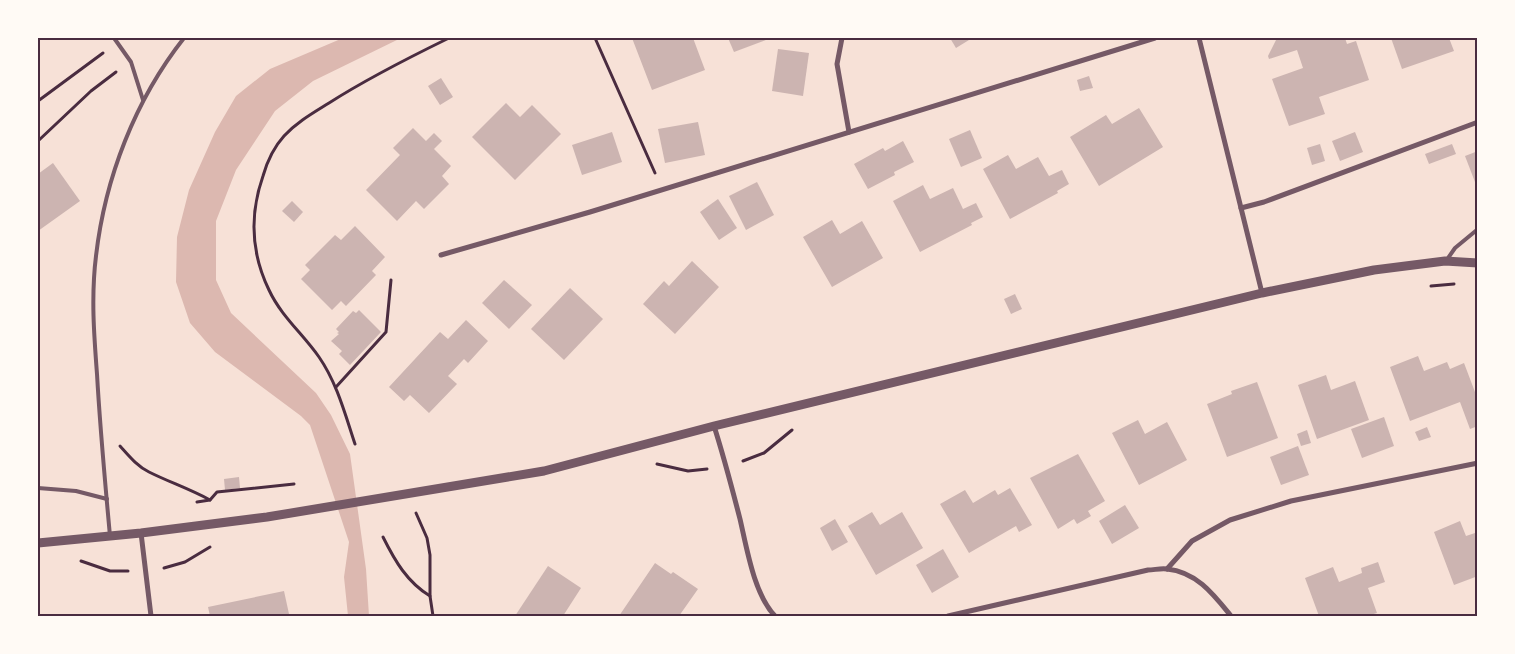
<svg xmlns="http://www.w3.org/2000/svg" width="1515" height="654" font-family="'Noto Sans',sans-serif">
<style>
.water{fill:#dcb8b0}
.building{fill:#ccb4b1}
.lines{fill:none;stroke-linecap:round;stroke-linejoin:round}
.path{stroke:#4a2c40;stroke-width:3}
.service{stroke:#755966;stroke-width:4}
.minor{stroke:#755966;stroke-width:5}
.tertiary{stroke:#755966;stroke-width:9}
.neatline{fill:none;stroke:#4a2c40;stroke-width:2}
</style>
<rect width="100%" height="100%" fill="#f7e1d7"/>
<polygon class="water" points="343,38 401,38 313,81 275,111 236,170 216,221 216,280 231,313 316,393 331,415 350,454 366,569 369,616 348,616 344,577 349,542 310,425 301,416 215,352 190,323 176,282 177,237 189,190 215,132 236,96 270,69"/>
<g class="building">
<polygon points="632,38 665,38 666,40 672,38 693,38 705,70 652,90"/>
<polygon points="728,38 771,38 734,52"/>
<polygon points="950,38 967,38 969,40 956,48"/>
<polygon points="1277,38 1312,38 1312,39 1317,38 1345,38 1347,44 1356,41 1369,80 1319,97 1325,114 1289,126 1272,79 1303,68 1297,50 1269,59 1268,56"/>
<polygon points="1391,38 1449,38 1454,51 1402,69"/>
<polygon points="778,49 809,53 803,96 772,91"/>
<polygon points="1089,76 1093,88 1080,91 1077,80"/>
<polygon points="441,78 453,97 440,105 428,86"/>
<polygon points="506,103 520,117 532,105 561,134 515,180 472,137"/>
<polygon points="1139,108 1163,147 1099,186 1070,137 1106,115 1112,124"/>
<polygon points="698,122 705,155 665,163 658,129"/>
<polygon points="413,128 426,141 434,133 442,141 434,149 451,166 442,176 449,184 424,209 416,201 397,221 366,190 400,155 393,148"/>
<polygon points="970,130 982,158 961,167 949,139"/>
<polygon points="612,132 622,162 582,175 572,145"/>
<polygon points="1355,132 1363,152 1340,161 1332,141"/>
<polygon points="903,141 914,162 894,172 895,175 868,189 854,164 883,148 885,151"/>
<polygon points="1320,144 1325,161 1312,165 1307,148"/>
<polygon points="1452,144 1456,154 1429,164 1425,154"/>
<polygon points="1478,151 1478,181 1475,182 1465,156"/>
<polygon points="1008,155 1016,169 1038,157 1049,176 1062,170 1069,184 1057,191 1058,193 1010,219 983,169"/>
<polygon points="53,163 80,201 38,231 38,174"/>
<polygon points="757,182 774,215 746,230 729,196"/>
<polygon points="923,185 930,199 953,188 963,209 976,203 983,217 971,223 972,225 920,252 893,201"/>
<polygon points="718,199 737,228 719,240 700,212"/>
<polygon points="292,201 303,212 294,222 282,211"/>
<polygon points="832,220 840,234 862,221 883,258 832,287 803,237"/>
<polygon points="355,226 385,257 372,271 376,275 346,306 341,301 332,310 301,279 310,270 305,265 335,235 341,240"/>
<polygon points="692,261 719,287 675,334 643,304 664,281 669,286"/>
<polygon points="504,280 532,305 509,329 482,303"/>
<polygon points="570,288 603,319 564,360 531,329"/>
<polygon points="1015,294 1022,309 1011,314 1004,299"/>
<polygon points="359,310 381,332 350,365 339,354 342,351 331,341 339,334 337,333 339,332 336,329 353,311 356,313"/>
<polygon points="466,320 488,341 468,363 464,359 448,376 457,384 429,413 410,395 404,401 389,387 440,332 448,339"/>
<polygon points="1418,356 1424,371 1447,362 1450,369 1464,363 1478,400 1478,426 1470,429 1460,402 1410,421 1390,367"/>
<polygon points="1326,375 1331,390 1355,381 1369,420 1317,439 1298,385"/>
<polygon points="1257,382 1278,438 1227,457 1207,404 1232,394 1231,391"/>
<polygon points="1384,417 1394,446 1362,458 1351,429"/>
<polygon points="1138,420 1145,434 1167,422 1187,460 1139,485 1112,433"/>
<polygon points="1427,427 1431,437 1419,441 1415,432"/>
<polygon points="1307,430 1311,443 1301,446 1297,434"/>
<polygon points="1298,446 1309,475 1281,485 1270,457"/>
<polygon points="1078,454 1105,501 1088,511 1091,516 1077,524 1074,519 1058,529 1030,478"/>
<polygon points="239,477 240,488 225,490 224,479"/>
<polygon points="1010,488 1032,525 1019,532 1016,526 969,553 940,504 965,490 973,503 995,490 998,495"/>
<polygon points="1125,505 1139,528 1112,544 1099,521"/>
<polygon points="872,512 880,525 902,512 923,548 876,575 848,526"/>
<polygon points="835,519 848,542 832,551 820,528"/>
<polygon points="1460,521 1466,536 1478,532 1478,576 1454,585 1434,532"/>
<polygon points="943,549 959,577 932,593 916,565"/>
<polygon points="1378,562 1385,582 1368,588 1377,613 1367,616 1319,616 1305,578 1333,567 1339,582 1362,573 1361,568"/>
<polygon points="655,563 671,574 673,572 698,589 679,616 619,616"/>
<polygon points="548,566 581,588 563,616 515,616"/>
<polygon points="284,591 289,614 277,616 210,616 208,607"/>
</g>
<g class="lines">
<g class="path">
<polyline points="595,38 655,173"/>
<polyline points="38,101 103,53"/>
<polyline points="38,141 91,91 116,72"/>
<polyline points="1431,286 1454,284"/>
<polyline points="336,387 386,332 391,280"/>
<path d="M 355,444 C 345,414 337,383 319,357 C 303,334 281,316 269,290 C 251,253 249,216 263,176 C 267,162 274,147 284,136 C 297,122 313,113 329,103 C 368,78 408,58 449,38"/>
<path d="M 120,446 C 129,456 137,466 149,472 C 169,482 190,489 210,500"/>
<polyline points="743,461 764,453 792,430"/>
<polyline points="657,464 688,471 707,469"/>
<polyline points="197,502 210,500 217,492 294,484"/>
<polyline points="416,513 427,538 430,555 430,596"/>
<path d="M 383,537 C 395,561 407,582 430,596 L 433,616"/>
<polyline points="81,561 110,571 128,571"/>
<polyline points="164,568 185,562 210,547"/>
</g>
<g class="service">
<polyline points="114,38 131,62 143,100"/>
<polyline points="1446,261 1455,248 1478,229"/>
<polyline points="38,488 76,491 107,499"/>
<path d="M 110,536 C 105,482 100,428 97,374 C 94,335 91,296 96,256 C 105,178 135,100 184,38"/>
</g>
<g class="minor">
<polyline points="842,38 837,64 849,132"/>
<polyline points="1199,38 1262,293"/>
<polyline points="1241,208 1264,202 1478,122"/>
<polyline points="441,255 590,212 1155,38"/>
<path d="M 714,426 C 724,457 732,488 740,519 C 747,549 754,594 775,616"/>
<polyline points="141,533 151,616"/>
<polyline points="1167,569 1192,541 1230,520 1291,501 1478,463"/>
<path d="M 948,616 L 1148,570 C 1154,570 1161,568 1167,569 C 1197,572 1214,595 1231,616"/>
</g>
<polyline class="tertiary" points="38,543 141,533 267,517 544,471 714,426 1262,293 1374,270 1445,261 1478,263"/>
</g>
<rect width="1515" height="654" fill="none" stroke="#fffaf5" stroke-width="78"/>
<rect x="39" y="39" width="1437" height="576" class="neatline"/>
</svg>
